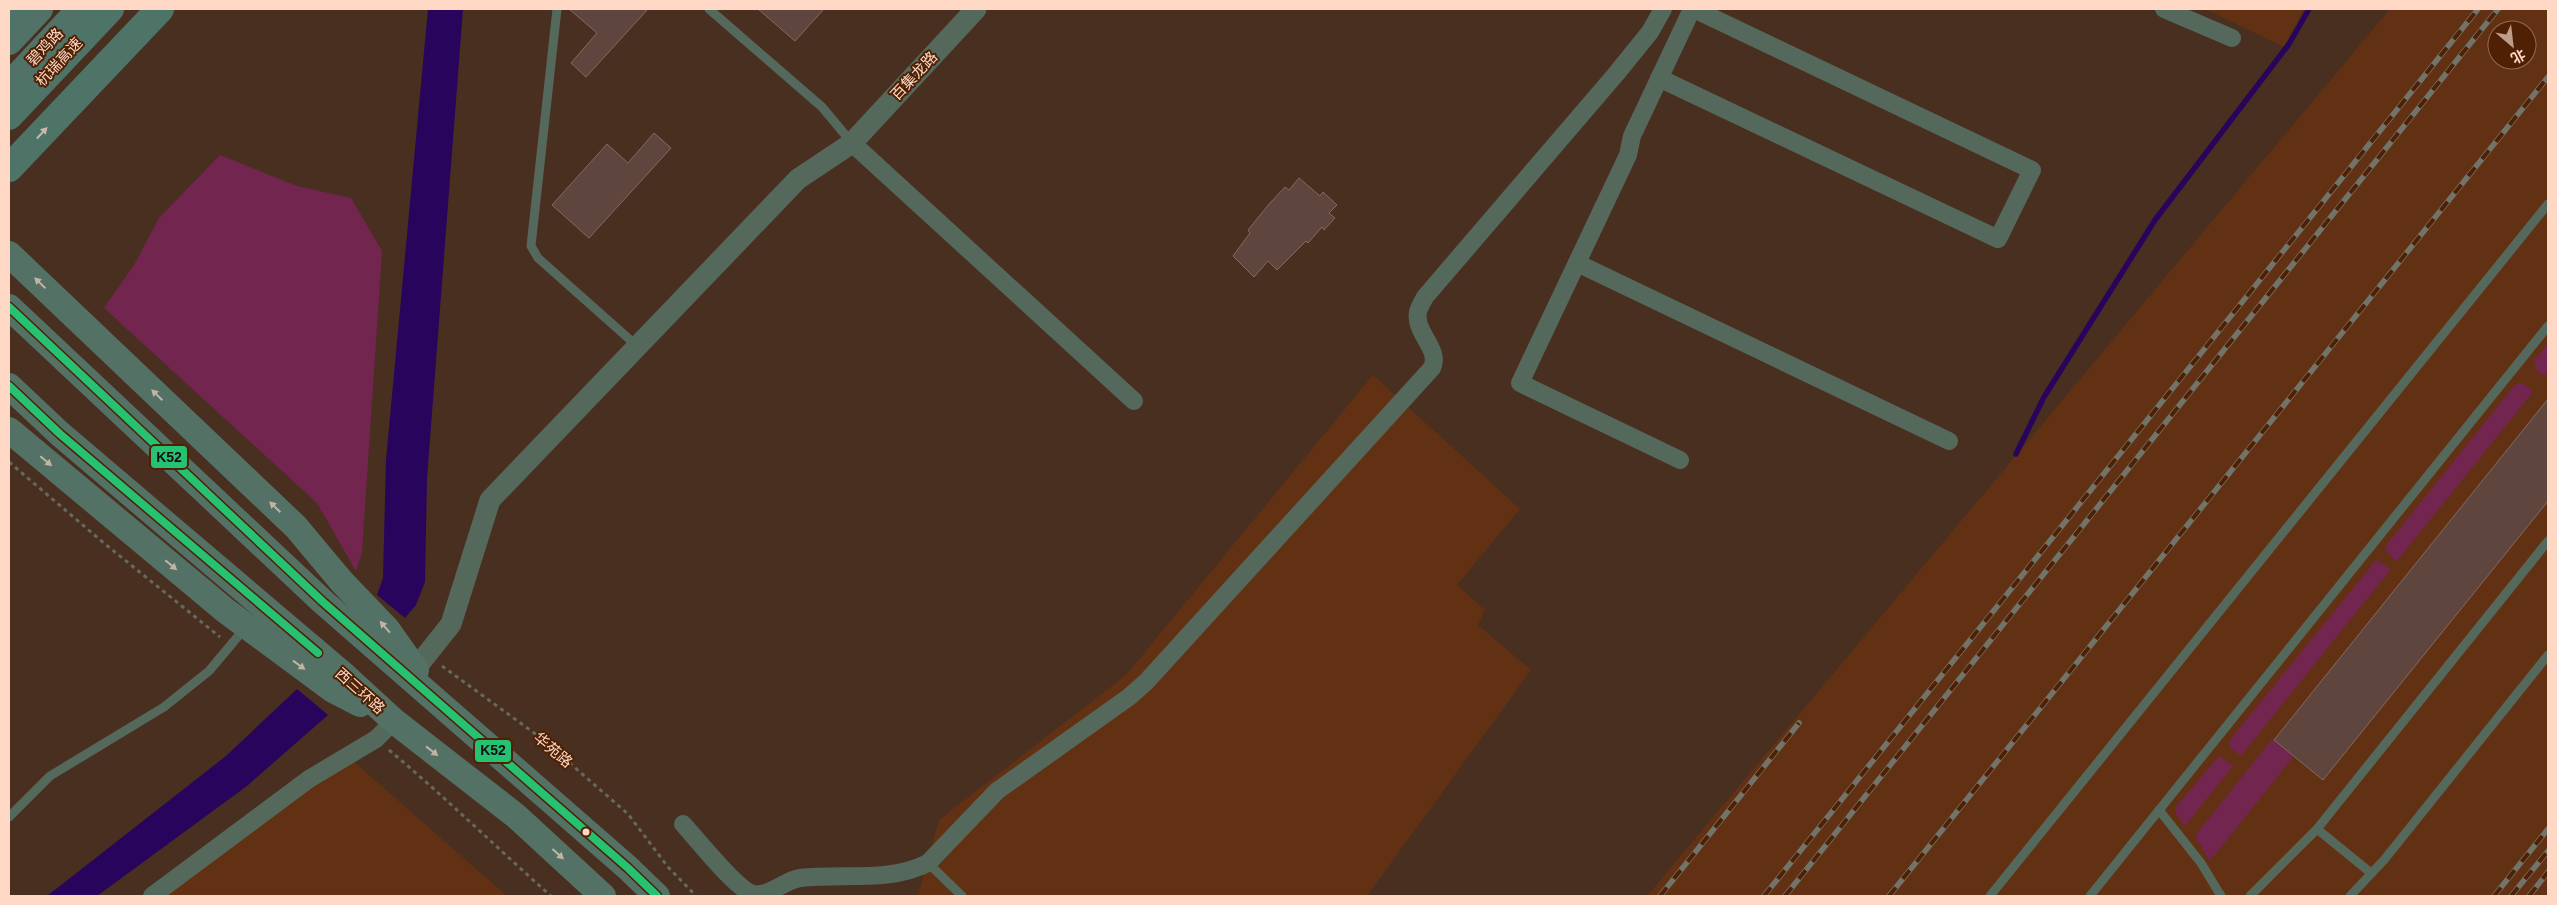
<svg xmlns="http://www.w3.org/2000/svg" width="2557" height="905" font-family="Helvetica,'Noto Sans SC',sans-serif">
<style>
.built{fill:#623113;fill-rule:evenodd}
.green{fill:#72254e}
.water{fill:#29045d}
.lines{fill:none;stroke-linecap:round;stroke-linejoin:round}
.stream{stroke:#29045d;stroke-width:5.5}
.building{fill:#5e453d;stroke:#856a61}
.path{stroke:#65695e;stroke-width:3;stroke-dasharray:4 4;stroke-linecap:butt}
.service{stroke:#55685c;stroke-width:9}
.minor{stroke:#55685c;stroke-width:18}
.tertiary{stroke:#55685c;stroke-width:21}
.primary{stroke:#547165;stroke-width:26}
.trunk{stroke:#517266;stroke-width:28}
.motorway{stroke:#4e7467;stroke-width:28}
.rail-casing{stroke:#72746a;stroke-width:5.5}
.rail{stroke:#4f2003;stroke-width:4;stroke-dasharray:11;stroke-linecap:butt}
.bus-1-casing{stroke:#4f2003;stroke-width:11}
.bus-1{stroke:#26c172;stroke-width:8}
.oneway{fill:#c9baa9}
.oneway2{fill:#c2b4a3}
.bus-dot{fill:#fed8c5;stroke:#4f2003;stroke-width:2}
.labels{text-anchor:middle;stroke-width:4;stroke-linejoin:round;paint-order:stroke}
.street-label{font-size:15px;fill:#fed8c5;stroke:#4f2003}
.line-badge{stroke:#4f2003;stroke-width:2}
.pale-badge-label{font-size:14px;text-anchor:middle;font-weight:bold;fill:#111}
</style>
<rect width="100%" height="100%" fill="#492f20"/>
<g class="built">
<polygon points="2205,9 2304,9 2284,47"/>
<path d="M 2390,9 L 2548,9 L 2548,896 L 1647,896 ZM 2497,30 L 2527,30 L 2527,60 L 2497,60 Z"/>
<polygon points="1373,375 1520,509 1457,585 1485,610 1478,625 1531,670 1367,896 918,896 939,820 1126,675"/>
<polygon points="353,761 507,896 157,896 313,783"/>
</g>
<g class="green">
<polygon points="220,155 297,186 351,198 382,251 362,552 356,571 317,503 104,308 134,265 159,218"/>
<polygon points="2548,343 2548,371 2544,376 2536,370 2534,361"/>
<polygon points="2519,383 2524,384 2533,392 2397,561 2387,553 2385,547 2514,386"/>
<polygon points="2376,560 2391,569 2241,756 2231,748 2229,741"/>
<polygon points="2272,739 2294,756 2210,861 2195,836"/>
<polygon points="2219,756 2233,766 2185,826 2176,814 2175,808"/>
</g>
<g class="water">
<polygon points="428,9 463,9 427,478 425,582 416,605 405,618 377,595 383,578 386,460"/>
<polygon points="297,689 328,715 247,786 97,896 47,896 226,756"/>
</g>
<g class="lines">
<polyline class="stream" points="2016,454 2044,397 2155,220 2289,44 2309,9"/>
</g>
<g class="building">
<polygon points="569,9 648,9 586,77 571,63 597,33"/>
<polygon points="758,9 824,9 795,41"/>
<polygon points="654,133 671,148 589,238 552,205 607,144 628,163"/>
<polygon points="1299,178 1320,196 1323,192 1337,205 1329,213 1335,218 1324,230 1322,227 1308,243 1306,241 1277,270 1268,261 1254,277 1233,256 1250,233 1248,230 1270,203 1285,187 1289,190"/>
<polygon points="2548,399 2548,501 2323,780 2274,740"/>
</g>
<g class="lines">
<g class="path">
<polyline points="9,462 105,544 220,637"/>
<polyline points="442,666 541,738 628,814 668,867 696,896"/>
<path d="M 389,750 C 445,797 497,848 551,896"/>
</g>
<g class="service">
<polyline points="557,9 531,246 538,258 637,346"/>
<polyline points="709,9 822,107 852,143"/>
<polyline points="2159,810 2201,863 2221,896"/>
<polyline points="9,817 50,776 164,707 209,671 245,628"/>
<polyline points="2317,829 2371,873"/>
<polyline points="928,863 962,896"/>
<polyline points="1990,896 2548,204"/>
<polyline points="2090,896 2548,326"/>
<polyline points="2250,896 2317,829 2548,541"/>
<polyline points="2350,896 2384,860 2548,655"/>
</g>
<g class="minor">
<polyline points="2164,9 2232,38"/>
<polyline points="1659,78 1998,239 2032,170 1694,9"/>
<polyline points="852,143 1134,401"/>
<polyline points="1577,263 1949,441"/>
<polyline points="1680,460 1520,383 1628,155 1632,136 1692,9"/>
<path d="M 683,824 C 696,838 737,890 753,894 C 769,897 785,880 800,878 C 844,873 888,883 928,863 L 997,791 L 1129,697 L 1146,682 L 1432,368 C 1441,349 1414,333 1418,312 C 1419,307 1423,301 1425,297 L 1616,74 L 1650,32 L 1663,9"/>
<polyline points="152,896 309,779 376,739 394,721"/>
</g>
<polyline class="tertiary" points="409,677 451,624 490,500 798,179 852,143 976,9"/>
<g class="primary">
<polyline points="9,254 296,527 342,582 387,629 416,670"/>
<polyline points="9,307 323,602 628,868 657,896"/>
<polyline points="9,386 60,434 345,676 394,721 516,816 603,896"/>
<polyline points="9,430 226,611 333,690 360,704"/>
</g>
<g class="trunk">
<polyline points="9,41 39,9"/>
<polyline points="9,86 81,9"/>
</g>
<g class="motorway">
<polyline points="9,16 16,9"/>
<polyline points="9,116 110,9"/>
<polyline points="9,168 160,9"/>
</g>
<g class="rail-casing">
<g id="rail">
<polyline points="1660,896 1799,723"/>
<polyline points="1764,896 2478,9"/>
<polyline points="1785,896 2498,9"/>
<polyline points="1889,896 2548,77"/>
<polyline points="2494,896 2548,829"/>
<polyline points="2511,896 2548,851"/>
<polyline points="2529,896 2548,872"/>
</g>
</g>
<use href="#rail" class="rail"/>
<g class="bus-1-casing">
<g id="bus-1">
<polyline points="9,307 323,602 628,868 657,896"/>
<polyline points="9,386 60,434 318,653"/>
</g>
</g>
<use href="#bus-1" class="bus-1"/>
</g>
<defs><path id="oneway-solid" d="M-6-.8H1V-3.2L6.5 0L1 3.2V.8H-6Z" transform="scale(1.25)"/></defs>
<use class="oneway" href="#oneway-solid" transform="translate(42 133) rotate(-47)"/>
<g class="oneway2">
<use href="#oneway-solid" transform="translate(40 283) rotate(-136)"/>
<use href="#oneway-solid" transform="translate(157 395) rotate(-136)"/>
<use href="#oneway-solid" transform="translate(46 461) rotate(40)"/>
<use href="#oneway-solid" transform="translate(275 507) rotate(-136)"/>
<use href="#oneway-solid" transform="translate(171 565) rotate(40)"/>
<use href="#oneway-solid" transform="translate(385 627) rotate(-131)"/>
<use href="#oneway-solid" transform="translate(299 665) rotate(36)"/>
<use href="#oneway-solid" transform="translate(432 751) rotate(38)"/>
<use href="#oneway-solid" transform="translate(558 854) rotate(42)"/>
</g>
<circle class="bus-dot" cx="586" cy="832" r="4.5"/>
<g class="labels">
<g class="street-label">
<text transform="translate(45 47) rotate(-47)" y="5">碧鸡路</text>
<text transform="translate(59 62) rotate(-47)" y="5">杭瑞高速</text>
<text transform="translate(914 76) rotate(-47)" y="5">百集龙路</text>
<text transform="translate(360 691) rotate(42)" y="5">西三环路</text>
<text transform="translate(553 750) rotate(40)" y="5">华苑路</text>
</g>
</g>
<g class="line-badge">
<rect x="150" y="445" width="38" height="24" rx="5" fill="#26c172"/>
<rect x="474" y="739" width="38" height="24" rx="5" fill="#26c172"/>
</g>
<g class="pale-badge-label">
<text x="169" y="462">K52</text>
<text x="493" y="755">K52</text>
</g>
<rect width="2557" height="905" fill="none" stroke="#fed8c5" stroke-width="20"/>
<g transform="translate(2512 45) rotate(152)"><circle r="24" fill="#4f2003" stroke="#956a51"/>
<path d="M0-4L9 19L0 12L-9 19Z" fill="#bf9d8b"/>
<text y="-8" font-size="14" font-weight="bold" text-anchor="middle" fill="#fed8c5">北</text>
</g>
</svg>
